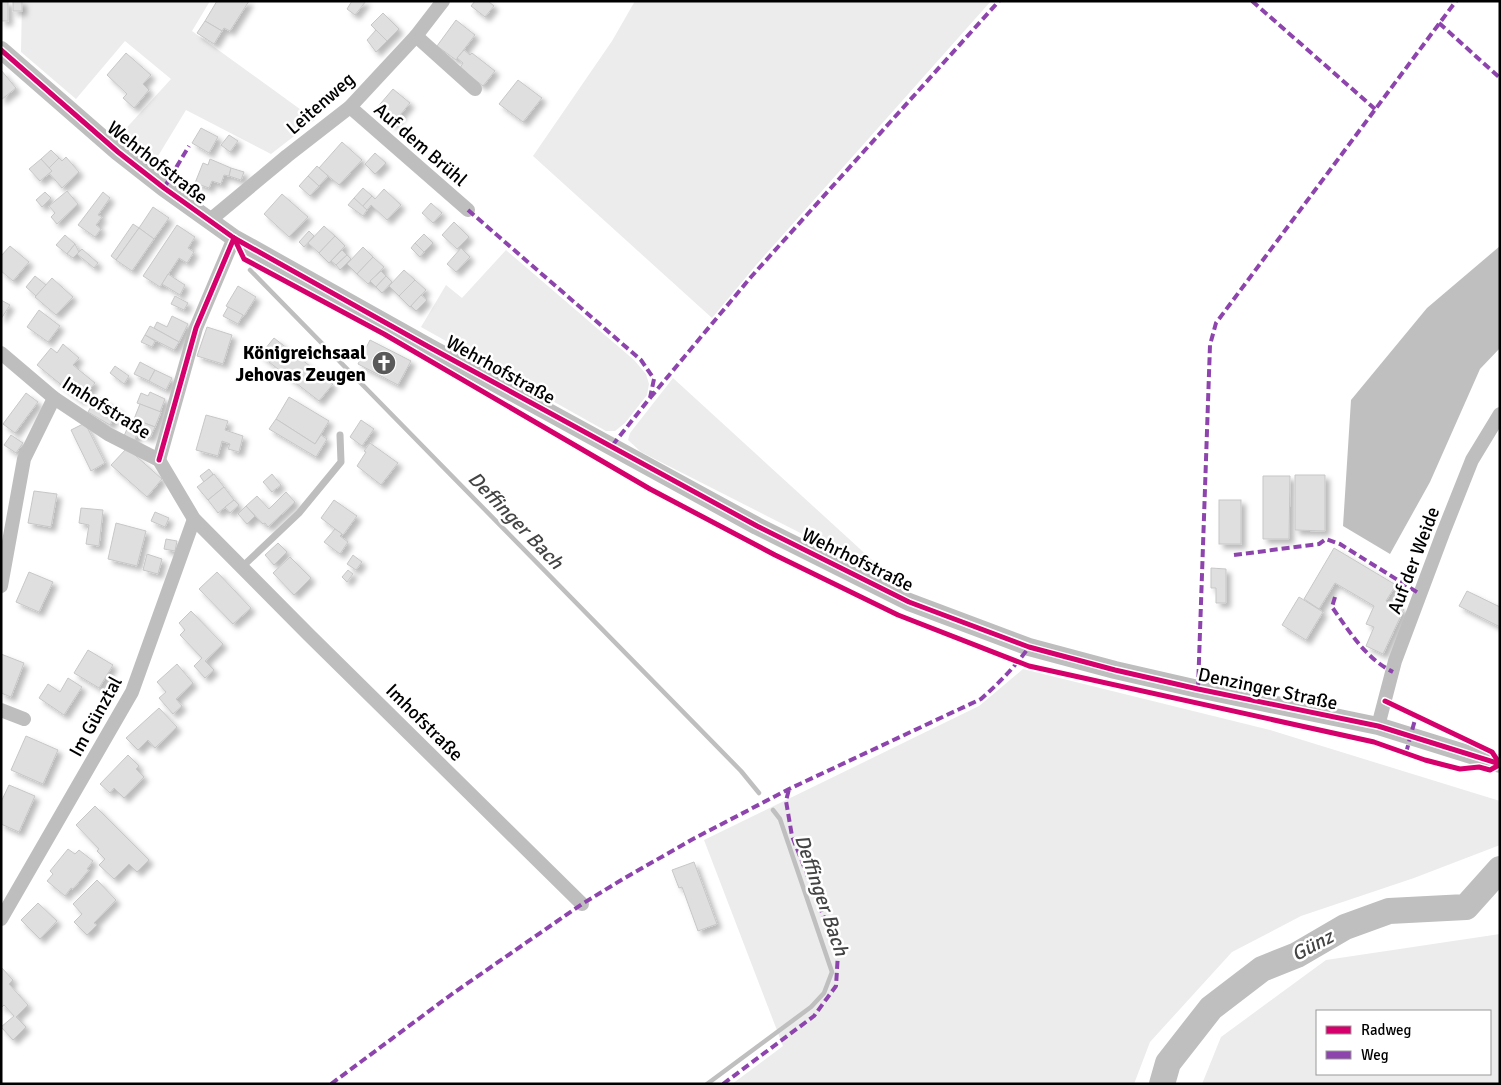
<svg xmlns="http://www.w3.org/2000/svg" width="1501" height="1085" font-family="Signika,sans-serif">
<style>
.green{fill:#ececec;fill-rule:evenodd}
.water{fill:#bfbfbf}
.lines{fill:none;stroke-linecap:round;stroke-linejoin:round}
.stream{stroke:#bfbfbf;stroke-width:4.5}
.river{stroke:#bfbfbf;stroke-width:26}
.building{fill:#dfdfdf;stroke:#c7c7c7;filter:url(#shadow)}
.service{stroke:#bebebe;stroke-width:7}
.minor{stroke:#bebebe;stroke-width:14}
.tertiary{stroke:#bebebe;stroke-width:18}
.quiet{stroke:#8e44ad;stroke-width:4;stroke-dasharray:8 4;stroke-linecap:butt}
.cycleway-casing{stroke:#fff;stroke-width:8}
.cycleway{stroke:#d6006c;stroke-width:5}
.labels{text-anchor:middle;stroke-width:5;stroke-linejoin:round;paint-order:stroke}
.street-label{font-size:19px;fill:#000;stroke:#fff}
.poi-label{font-size:19px;font-weight:bold;fill:#000;stroke:#fff;text-anchor:end}
.water-label{font-size:20px;font-style:italic;fill:#444;stroke:#fff}
</style>
<defs>
<filter id="shadow"><feDropShadow dx="4.5" dy="4.5" stdDeviation="2.5" flood-color="#0004"/></filter>
</defs>
<rect width="100%" height="100%" fill="#fff"/>
<g class="green">
<polygon points="22,1 210,1 192,31 315,120 271,154 186,110 155,161 120,135 171,79 125,41 76,99 21,52"/>
<polygon points="635,1 991,1 757,264 712,318 533,156 612,41"/>
<polygon points="506,250 634,360 646,374 649,384 647,395 625,423 615,431 606,431 421,327 446,285 462,298"/>
<polygon points="673,378 895,581 641,452 628,440 630,433"/>
<polygon points="1023,669 1270,730 1500,801 1500,845 1414,878 1301,916 1232,952 1150,1042 1134,1084 732,1084 783,1046 704,840 979,706"/>
<path d="M 1500,934 L 1500,1084 L 1202,1084 L 1221,1037 L 1326,960 ZM 1317,1011 L 1490,1011 L 1490,1074 L 1317,1074 Z"/>
</g>
<polygon class="water" points="1500,246 1500,348 1480,369 1430,482 1390,554 1343,526 1351,400 1427,308"/>
<g class="lines">
<g class="stream">
<polyline points="250,270 741,771 759,793"/>
<polyline points="707,1084 811,1007 824,993 832,972 780,819 773,810"/>
</g>
<polyline class="river" points="1162,1084 1168,1063 1211,1008 1262,969 1297,955 1345,927 1389,911 1466,907 1500,869"/>
</g>
<g class="building">
<rect x="1" y="1" width="7" height="20"/>
<rect x="13" y="1" width="9" height="10"/>
<polygon points="217,1 249,1 230,31 224,28 222,31 205,21"/>
<polygon points="352,1 366,1 355,15 347,9"/>
<polygon points="475,1 488,1 494,6 485,17 471,6"/>
<polygon points="383,13 399,29 387,41 371,25"/>
<polygon points="456,20 475,35 456,60 437,46"/>
<polygon points="205,21 222,31 214,44 197,33"/>
<polygon points="376,30 387,41 376,52 367,40"/>
<polygon points="464,50 470,55 472,53 495,71 483,86 460,68 463,63 457,58"/>
<polygon points="126,53 151,75 143,84 149,90 134,108 123,98 127,94 107,75"/>
<polygon points="1,70 16,88 1,100"/>
<polygon points="518,80 542,98 523,122 499,104"/>
<polygon points="393,89 410,103 392,125 375,110"/>
<polygon points="201,128 218,137 209,153 192,143"/>
<polygon points="229,135 238,141 230,152 221,145"/>
<polygon points="342,142 362,160 339,185 319,168"/>
<polygon points="51,150 59,158 49,168 41,159"/>
<polygon points="375,153 386,163 375,174 365,164"/>
<polygon points="66,157 79,172 62,188 49,173 52,171 49,168 59,158 62,161"/>
<polygon points="41,159 52,171 40,181 29,169"/>
<polygon points="210,159 231,168 229,176 224,175 221,184 212,181 209,188 195,183 203,163 208,165"/>
<polygon points="317,166 328,176 319,186 308,176"/>
<polygon points="231,168 244,172 241,180 229,176"/>
<polygon points="308,176 319,186 310,196 299,186"/>
<polygon points="363,188 372,196 362,207 354,198"/>
<polygon points="384,189 401,205 387,220 371,205 367,210 362,207 372,196 375,199"/>
<polygon points="67,191 78,204 57,224 51,217 55,213 49,206"/>
<polygon points="45,192 51,198 42,207 36,200"/>
<polygon points="103,192 110,198 98,215 102,217 96,225 101,229 95,237 78,225"/>
<polygon points="282,194 308,217 289,237 264,214"/>
<polygon points="354,198 367,210 363,216 348,205"/>
<polygon points="431,203 442,213 433,223 422,213"/>
<polygon points="153,207 169,218 154,239 139,228"/>
<polygon points="454,222 469,237 457,249 442,235"/>
<polygon points="133,224 139,228 116,260 111,256"/>
<polygon points="177,225 195,237 188,248 194,252 187,263 179,258 160,287 143,276"/>
<polygon points="324,226 335,236 319,253 308,243"/>
<polygon points="139,228 154,239 132,271 116,260"/>
<polygon points="309,231 314,236 304,247 299,242"/>
<polygon points="424,234 433,243 424,252 415,243"/>
<polygon points="65,235 75,244 67,254 56,245"/>
<polygon points="335,236 345,246 329,263 319,253"/>
<polygon points="415,243 424,252 420,257 411,248"/>
<polygon points="75,244 79,252 73,258 67,254"/>
<polygon points="10,246 29,262 13,281 1,271 1,256"/>
<polygon points="363,247 373,257 357,274 347,264"/>
<polygon points="461,248 470,257 456,272 447,264"/>
<polygon points="82,249 98,263 94,268 77,254"/>
<polygon points="342,250 347,255 336,265 331,261"/>
<polygon points="347,255 351,259 340,270 336,265"/>
<polygon points="373,257 384,267 368,284 357,274"/>
<polygon points="404,270 415,280 399,296 389,286"/>
<polygon points="381,271 386,276 376,287 370,281"/>
<polygon points="168,274 185,285 180,295 162,284"/>
<polygon points="35,276 46,285 36,296 26,287"/>
<polygon points="386,276 392,282 382,293 376,287"/>
<polygon points="52,278 73,297 56,315 35,297"/>
<polygon points="415,280 426,290 410,307 399,296"/>
<polygon points="238,286 256,297 244,316 226,306"/>
<polygon points="421,295 427,300 416,311 411,306"/>
<polygon points="175,296 188,303 184,310 171,304"/>
<polygon points="1,300 10,305 1,319"/>
<polygon points="228,307 243,315 238,324 223,316"/>
<polygon points="39,310 60,326 48,342 27,327"/>
<polygon points="172,316 188,324 179,342 154,328 157,322 167,327"/>
<polygon points="150,326 179,342 174,350 145,335"/>
<polygon points="207,327 232,335 223,364 197,356"/>
<polygon points="145,335 155,341 152,347 141,342"/>
<polygon points="274,338 333,384 319,401 260,355"/>
<polygon points="370,340 411,361 398,385 358,364"/>
<polygon points="63,344 79,358 73,365 95,383 81,401 37,365 51,348 57,353"/>
<polygon points="140,362 155,370 149,381 134,374"/>
<polygon points="115,366 129,376 124,384 110,373"/>
<polygon points="155,370 172,378 166,390 149,381"/>
<polygon points="150,392 165,399 160,412 137,403 141,393 148,396"/>
<polygon points="26,393 38,402 15,433 3,424"/>
<polygon points="97,396 119,409 110,425 88,412"/>
<polygon points="289,397 329,421 315,444 276,419"/>
<polygon points="140,404 161,412 155,427 134,419"/>
<polygon points="206,415 228,421 225,430 243,436 239,452 228,449 230,444 222,441 218,456 196,450"/>
<polygon points="134,419 155,427 150,438 130,430"/>
<polygon points="276,419 315,444 321,435 327,439 316,457 269,429"/>
<polygon points="361,420 374,429 362,446 350,437"/>
<polygon points="85,423 105,463 91,471 71,430"/>
<polygon points="127,429 137,433 135,440 124,436"/>
<polygon points="11,435 23,443 16,453 4,445"/>
<polygon points="370,443 398,463 381,485 357,466 366,452 364,451"/>
<polygon points="127,448 162,479 147,497 111,465"/>
<polygon points="209,469 213,474 204,482 200,476"/>
<polygon points="214,474 224,487 208,500 197,487"/>
<polygon points="272,474 281,485 272,492 263,482"/>
<polygon points="1295,475 1325,475 1325,531 1295,530"/>
<polygon points="1263,476 1290,476 1289,539 1263,539"/>
<polygon points="224,487 234,500 218,513 208,500"/>
<polygon points="34,491 57,494 51,527 28,523"/>
<polygon points="286,492 295,502 268,527 265,523 263,524 246,506 257,496 269,509"/>
<polygon points="234,500 239,505 230,513 225,507"/>
<polygon points="334,500 357,516 343,535 321,518"/>
<rect x="1219" y="500" width="22" height="44"/>
<polygon points="246,506 255,516 247,524 238,514"/>
<polygon points="81,508 103,510 99,546 86,544 89,525 79,523"/>
<polygon points="155,512 169,518 165,527 151,521"/>
<polygon points="116,523 146,531 137,566 108,559"/>
<polygon points="335,529 342,534 340,536 348,542 340,554 324,542"/>
<polygon points="166,539 177,541 175,551 164,549"/>
<polygon points="278,543 287,552 274,565 265,555"/>
<polygon points="1334,548 1396,585 1386,601 1404,609 1383,654 1366,646 1374,627 1366,624 1374,606 1335,583 1319,609 1304,599"/>
<polygon points="147,554 162,559 158,574 143,570"/>
<polygon points="353,555 362,562 356,570 347,564"/>
<polygon points="290,557 311,578 294,595 273,573"/>
<polygon points="1211,568 1226,569 1226,603 1216,603 1216,588 1211,588"/>
<polygon points="348,570 353,574 347,582 342,577"/>
<polygon points="29,572 53,582 39,612 16,602"/>
<polygon points="217,572 251,608 233,624 199,589"/>
<polygon points="1467,591 1500,607 1500,627 1459,606"/>
<polygon points="1299,597 1323,612 1306,640 1282,625"/>
<polygon points="191,611 223,644 205,661 214,670 205,678 194,666 202,658 180,635 185,630 179,623"/>
<polygon points="88,650 113,665 99,688 74,673"/>
<polygon points="1,654 24,663 11,697 1,693"/>
<polygon points="177,664 193,683 176,699 182,706 173,714 159,698 166,692 157,682"/>
<polygon points="68,678 82,687 64,715 39,698 48,684 60,692"/>
<polygon points="159,708 177,727 155,748 148,740 138,750 126,738"/>
<polygon points="26,736 58,750 43,784 11,770"/>
<polygon points="128,755 139,766 136,769 144,777 124,798 114,788 110,793 100,784"/>
<polygon points="9,785 35,796 19,832 1,824 1,802"/>
<polygon points="95,806 149,860 137,872 129,864 114,879 99,865 105,859 97,851 99,849 76,825"/>
<polygon points="68,849 75,854 79,850 93,861 87,869 89,870 73,889 71,888 65,896 47,881 53,874 50,871"/>
<polygon points="694,862 717,924 698,931 682,887 679,888 672,870"/>
<polygon points="97,880 116,900 94,923 97,925 87,935 74,922 82,914 73,904"/>
<polygon points="38,903 57,921 40,939 21,920"/>
<polygon points="2,968 13,980 9,984 28,1005 16,1017 26,1027 13,1040 1,1027 14,1016 4,1005 1,1008"/>
</g>
<g class="lines">
<polyline class="service" points="242,567 299,513 341,462 340,435"/>
<g class="minor">
<polyline points="416,36 475,89"/>
<polyline points="350,107 468,210"/>
<polyline points="209,221 287,156 350,107 416,36 443,1"/>
<polyline points="1,353 54,398 108,434 159,460 194,519 309,635 582,904"/>
<polyline points="159,460 196,328 234,238"/>
<polyline points="1,586 24,459 54,398"/>
<polyline points="1,710 24,719"/>
<polyline points="1378,726 1395,661 1443,533 1472,460 1500,414"/>
<polyline points="1,919 132,692 194,519"/>
</g>
<polyline class="tertiary" points="1,50 118,152 164,188 234,238 429,347 757,526 909,602 1029,647 1115,670 1198,689 1378,726 1500,764"/>
<g class="quiet">
<polyline points="1252,1 1375,109"/>
<polyline points="1439,23 1500,78"/>
<polyline points="164,188 189,146"/>
<polyline points="468,210 641,360 654,379 650,398 611,447"/>
<polyline points="650,398 751,277 999,1"/>
<polyline points="1234,555 1319,544 1326,539 1340,544 1420,594"/>
<path d="M 1335,597 L 1332,607 C 1349,631 1365,658 1393,672"/>
<polyline points="1198,689 1210,345 1216,323 1456,1"/>
<polyline points="1406,753 1416,716"/>
<path d="M 331,1084 L 452,994 L 582,904 L 623,879 L 693,839 L 789,789 L 981,699 C 999,683 1015,667 1029,647"/>
<polyline points="723,1084 814,1016 836,986 838,953 792,836 786,801 789,789"/>
</g>
<g class="cycleway-casing">
<g id="cycleway">
<polyline points="1,50 118,152 164,188 234,238 429,347 757,526 909,602 1029,647 1115,670 1198,689 1378,726 1500,764"/>
<polyline points="234,238 244,259 384,334 650,489 775,555 898,615 1029,666 1374,742 1425,760 1460,769 1479,767 1490,770 1499,765"/>
<polyline points="159,460 196,328 234,238"/>
<polyline points="1385,701 1492,752 1500,764"/>
</g>
</g>
<use href="#cycleway" class="cycleway"/>
</g>
<defs>
<g id="church-disc" transform="scale(1.25)"><circle r="9.5" fill="#595959" stroke="#fff"/><path d="M-1.2-6h2.4v3.5h3.3v2.4h-3.3V6h-2.4V-.1h-3.3v-2.4h3.3Z" fill="#fff"/></g>
</defs>
<g fill-rule="evenodd">
<use href="#church-disc" x="384" y="363"/>
</g>
<g class="labels">
<g class="street-label">
<text transform="translate(320 103) rotate(-41)" y="7">Leitenweg</text>
<text transform="translate(421 144) rotate(41)" y="7">Auf dem Brühl</text>
<text transform="translate(158 162) rotate(38)" y="7">Wehrhofstraße</text>
<text transform="translate(501 369) rotate(29)" y="7">Wehrhofstraße</text>
<text transform="translate(107 407) rotate(32)" y="7">Imhofstraße</text>
<text transform="translate(858 559) rotate(26)" y="7">Wehrhofstraße</text>
<text transform="translate(1413 560) rotate(-69)" y="7">Auf der Weide</text>
<text transform="translate(1268 688) rotate(12)" y="7">Denzinger Straße</text>
<text transform="translate(95 716) rotate(-61)" y="7">Im Günztal</text>
<text transform="translate(425 722) rotate(45)" y="7">Imhofstraße</text>
</g>
<g class="poi-label">
<text x="366" y="359">Königreichsaal<tspan x="366" dy="22">Jehovas Zeugen</tspan></text>
</g>
<g class="water-label">
<text transform="translate(516 520) rotate(46)" y="7">Deffinger Bach</text>
<text transform="translate(822 895) rotate(71)" y="7">Deffinger Bach</text>
<text transform="translate(1312 945) rotate(-28)" y="7">Günz</text>
</g>
</g>
<rect width="1501" height="1085" fill="none" stroke="#000000" stroke-width="5"/>
<rect x="1316" y="1010" width="175" height="65" fill="#ffffff" stroke="#999999"/>
<rect x="1326" y="1026" width="25" height="8" fill="#d6006c" stroke="#999999"/>
<text x="1361" y="1035" font-size="15" fill="#000000">Radweg</text>
<rect x="1326" y="1051" width="25" height="8" fill="#8e44ad" stroke="#999999"/>
<text x="1361" y="1060" font-size="15" fill="#000000">Weg</text>
</svg>
